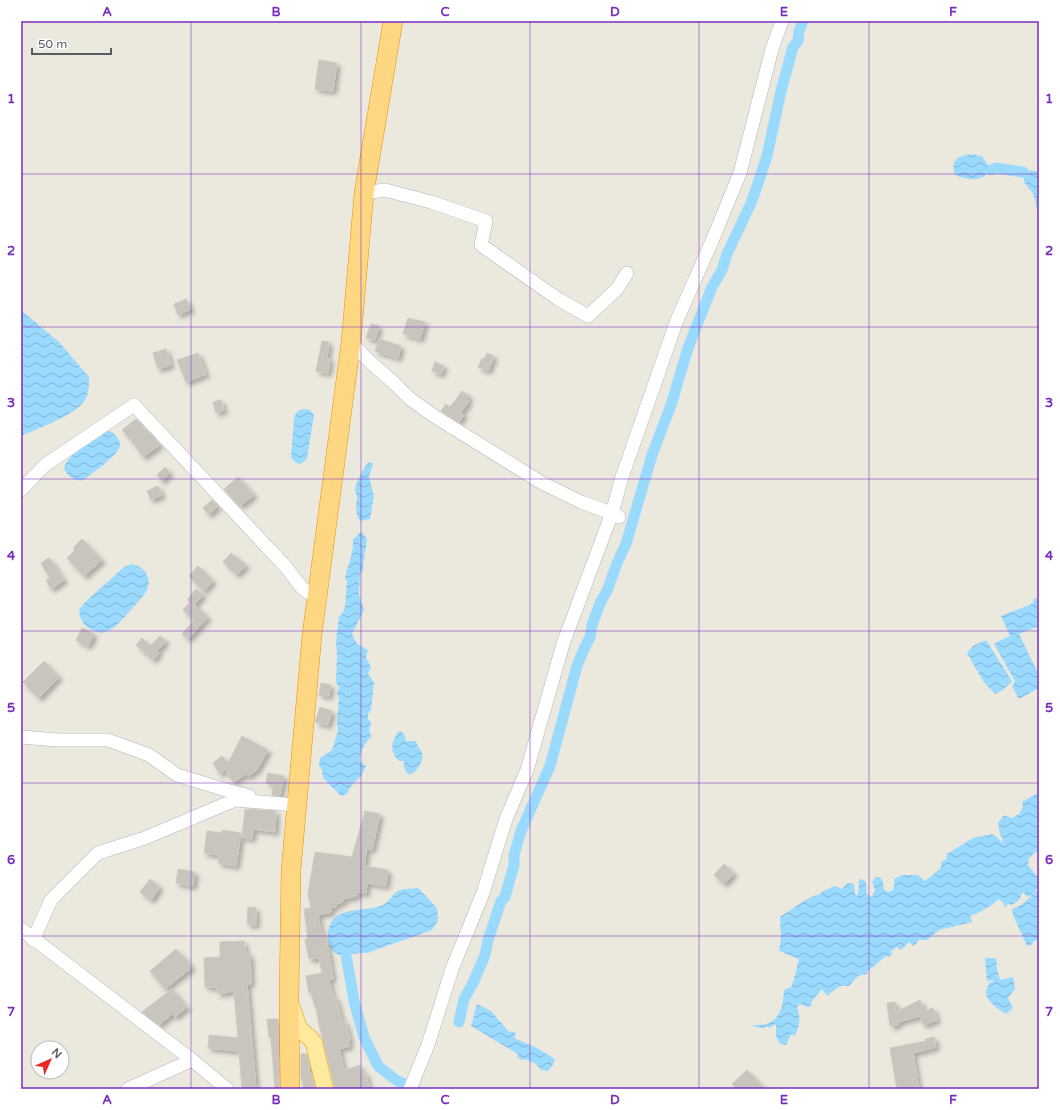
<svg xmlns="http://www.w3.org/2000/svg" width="1060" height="1110" font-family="'Varela Round',sans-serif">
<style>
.water{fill:url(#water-waves)}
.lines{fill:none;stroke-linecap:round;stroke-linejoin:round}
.canal{stroke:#9bdaff;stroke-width:11}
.building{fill:#c8c4be;stroke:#d0c9bd;filter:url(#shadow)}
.minor-casing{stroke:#b2b6ba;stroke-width:14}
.major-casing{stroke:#f3bb50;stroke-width:18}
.highway-casing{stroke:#ea9200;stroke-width:20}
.minor{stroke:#fff;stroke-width:13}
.major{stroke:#ffeaa0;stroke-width:16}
.highway{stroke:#fed783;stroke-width:19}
.grid{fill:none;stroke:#7b2cbf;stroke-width:1;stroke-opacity:0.55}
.neatline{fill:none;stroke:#7b2cbf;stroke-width:1.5}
.grid-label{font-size:13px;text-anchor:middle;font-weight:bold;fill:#7b2cbf}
</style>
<defs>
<pattern id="water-waves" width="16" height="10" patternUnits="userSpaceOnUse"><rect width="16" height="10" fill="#9bdaff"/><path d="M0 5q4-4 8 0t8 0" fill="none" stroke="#81b4d2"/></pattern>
<filter id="shadow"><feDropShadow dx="3.5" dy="3.5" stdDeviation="2" flood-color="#0004"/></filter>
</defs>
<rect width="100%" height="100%" fill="#ebe8de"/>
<g class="water">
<path d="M 972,154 L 982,156 L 991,170 C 979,183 970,180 955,175 C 950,159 958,156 972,154 Z"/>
<path d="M 1030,170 L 1039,172 L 1039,213 C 1035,207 1036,201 1033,194 C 1029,185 1016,181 1030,170 Z"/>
<path d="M 21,310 L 59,342 L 89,377 C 89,383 89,390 87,396 C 81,414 38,428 21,436 Z"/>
<path d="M 304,409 L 310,410 L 314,415 L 307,458 C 301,467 296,465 291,457 L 294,418 C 296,412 298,410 304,409 Z"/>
<path d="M 107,430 C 111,431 114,433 117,437 C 119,440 120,442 120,446 C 118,456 91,474 83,480 C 75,482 68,476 64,469 C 66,455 95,437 107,430 Z"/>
<path d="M 368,462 L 373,464 L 369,477 L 374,496 L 370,519 L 360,521 C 355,514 356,506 357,498 C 357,495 355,492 355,489 C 357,479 363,471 368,462 Z"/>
<path d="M 362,532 L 367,539 C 366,550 363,560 363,571 L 360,574 L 359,595 L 364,610 L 352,634 L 357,644 L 368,650 L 366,657 L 371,668 L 368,673 L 374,683 L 371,710 L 368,714 L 368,719 L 371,723 L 369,732 L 372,736 C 366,741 359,752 360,761 L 366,766 L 362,775 L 351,786 L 347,794 L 341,796 L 323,778 L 322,770 L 319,765 L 320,758 L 332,750 L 338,731 L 337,721 L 339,698 L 337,693 L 339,688 L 336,682 L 337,655 L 336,641 L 339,616 L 343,613 L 345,606 L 347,581 L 345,579 C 347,566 354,553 353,539 L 356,537 L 358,534 Z"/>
<path d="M 132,564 C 144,567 152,576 147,590 C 144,596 122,620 116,626 C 112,629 107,631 102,633 C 88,630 80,624 79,610 L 85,602 L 124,567 Z"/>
<polygon points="1036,598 1039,602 1039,626 1019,634 1039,675 1039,688 1019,699 1012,686 1015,682 1015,681 994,644 997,642 1010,636 1001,616 1029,605 1033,603 1034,599"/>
<polygon points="986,640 1012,681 1003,690 995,694 983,681 967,653 973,646"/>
<path d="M 399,731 L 402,732 L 405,736 L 406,741 L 416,741 C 417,746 420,748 422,753 C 424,762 417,771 410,775 C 405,771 403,768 404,761 L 399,761 C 389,752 391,741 399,731 Z"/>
<path d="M 1039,792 L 1039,845 L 1037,851 L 1029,858 L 1028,865 L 1039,879 L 1039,887 L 1032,895 L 1027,897 L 1023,892 C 1019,900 1020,900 1012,905 L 1008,904 L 1005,907 L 1004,906 L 1004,904 L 999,899 C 990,907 981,912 970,916 L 972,922 L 939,930 L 927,940 L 919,940 L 914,946 L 909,942 L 901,950 L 897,947 L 891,951 L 892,954 L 889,957 L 886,956 L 867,972 L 867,974 L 858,976 L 849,986 L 840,986 L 827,996 L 822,989 L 812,1001 L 811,1006 L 807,1007 L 800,1004 L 797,1007 C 801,1020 800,1023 795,1036 L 791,1034 L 786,1045 L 780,1044 L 776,1036 L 776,1024 L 769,1028 L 767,1026 C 763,1029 758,1028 753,1026 L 755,1025 C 778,1026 783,1010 784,990 L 791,987 C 795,978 796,969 799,959 L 779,951 L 781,937 L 780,917 C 795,908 804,898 821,894 L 821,892 L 835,886 L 842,889 L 847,883 L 854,884 L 855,894 L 857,896 C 860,890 858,885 859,879 L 864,880 C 867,883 867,889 866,893 L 872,897 L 875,890 L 872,882 L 876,877 L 880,877 L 883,882 L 884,889 L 888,892 L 892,891 L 894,887 L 894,879 L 902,875 L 918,875 L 925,881 L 941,868 L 941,863 L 946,859 L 947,854 L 973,838 L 992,834 L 998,838 L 1002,843 L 1003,840 L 1000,834 L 998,823 L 1004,815 L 1012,818 L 1019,814 L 1023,807 L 1022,802 Z"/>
<path d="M 418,888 L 437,908 L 438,921 L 432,930 L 367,953 C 357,951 345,958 337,954 C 331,951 329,945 328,939 C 327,905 357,913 381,906 C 387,904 391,896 397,892 C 401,888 412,889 418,888 Z"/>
<polygon points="1039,889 1039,940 1034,941 1031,945 1027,946 1013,915 1012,909 1021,905"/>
<path d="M 985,958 L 996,958 L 997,969 L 1000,980 L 1013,977 L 1015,989 L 1008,998 L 1013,1008 L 1006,1014 C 999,1010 987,1002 986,993 C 986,990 988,986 989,983 L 994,981 L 993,980 L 987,981 Z"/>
<polygon points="477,1004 491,1011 509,1032 513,1031 516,1034 514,1038 537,1048 555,1059 553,1065 548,1071 541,1070 536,1064 525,1059 522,1060 518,1058 518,1054 471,1026"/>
</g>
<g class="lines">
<g class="canal">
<polyline points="991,170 996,168 1023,172"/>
<polyline points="346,955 354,1001 364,1037 378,1066 396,1080 415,1089"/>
<polyline points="459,1022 464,999 473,983 485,955 488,940 501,901 505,897 514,865 514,855 521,831 550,766 577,666 583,651 590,637 592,625 601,601 607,591 617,563 626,544 652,455 671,405 688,348 712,287 722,270 727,254 751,203 756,189 767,156 781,91 793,47 798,41 799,31 803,21"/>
</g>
</g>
<g class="building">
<polygon points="319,60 337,63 333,91 315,89"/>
<polygon points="186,299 191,309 178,315 174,304"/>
<polygon points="408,318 425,322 420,339 403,334"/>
<polygon points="371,324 379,326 375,340 366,338"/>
<polygon points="379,339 401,346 398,358 375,351"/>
<polygon points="322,341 329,342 327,358 330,359 328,373 316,371"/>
<polygon points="166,349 171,365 158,369 153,353"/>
<polygon points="198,353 206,374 186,382 177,360"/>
<polygon points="487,353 494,356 488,371 478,367 482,358 484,359"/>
<polygon points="435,362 444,366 441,374 432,371"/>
<polygon points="462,391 469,396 467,400 469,401 461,412 464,415 459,422 441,411 446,404 449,407 451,406"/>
<polygon points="221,400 224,410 216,413 213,402"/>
<polygon points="136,419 160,445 143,457 132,441 122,430"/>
<polygon points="165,467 170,473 162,481 157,475"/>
<polygon points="238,477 254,495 240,506 224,489"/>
<polygon points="158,486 162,495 151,500 147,491"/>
<polygon points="212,500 218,506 209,515 203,508"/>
<polygon points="82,539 102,560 84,576 67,558 75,550 73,548"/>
<polygon points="231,553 246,565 237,575 223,562"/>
<polygon points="49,558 64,580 51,589 46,580 50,578 41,563"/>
<polygon points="198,566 213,581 204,591 189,576"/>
<polygon points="196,589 203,595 194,605 208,617 188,639 182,634 194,620 183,610 190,602 187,600"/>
<polygon points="82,628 94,634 88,646 76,640"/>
<polygon points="160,636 166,641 157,651 159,653 153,660 136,645 142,638 150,646"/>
<polygon points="44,661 59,677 39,698 23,682"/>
<polygon points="321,683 331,685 329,696 319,695"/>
<polygon points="320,707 332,711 328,725 315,722"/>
<polygon points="242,736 268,750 257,770 248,776 246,774 233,782 225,770 220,774 213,763 222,756 228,763"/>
<polygon points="268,773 284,776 280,796 272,795 273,784 266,783"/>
<polygon points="245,809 276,811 275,832 253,829 252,839 242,837"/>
<polygon points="365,811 380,814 372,850 367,848 364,866 388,870 386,886 367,883 366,893 356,892 357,896 343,899 343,902 336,904 336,907 331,907 331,912 318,915 321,932 322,931 324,940 326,940 329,955 333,979 329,979 333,997 336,997 342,1022 345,1021 350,1040 348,1040 350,1046 339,1049 344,1070 360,1065 362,1073 365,1072 370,1089 335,1089 319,1024 316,1007 315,1007 311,993 309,993 306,976 322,973 319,958 309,959 305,939 308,939 304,909 311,908 308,894 315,852 352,857"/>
<polygon points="222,830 241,833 236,866 218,863 219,855 204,853 207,831 222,833"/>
<polygon points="724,864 734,873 724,884 714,875"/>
<polygon points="178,869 195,872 193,886 176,883"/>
<polygon points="150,879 160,887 151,900 140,892"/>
<polygon points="248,907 256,908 256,925 247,924"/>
<polygon points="244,941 246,954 250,954 251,984 247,984 256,1089 242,1089 239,1051 208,1048 209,1035 238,1038 234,991 218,994 217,987 205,987 204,958 220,957 220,942"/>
<polygon points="176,949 192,967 165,989 150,971"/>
<polygon points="172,989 187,1007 175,1017 172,1014 159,1025 142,1012"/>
<polygon points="920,1000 924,1011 933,1008 937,1020 923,1025 920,1016 898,1022 898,1025 890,1026 887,1003 895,1002 896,1012"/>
<polygon points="267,1019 278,1019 279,1089 275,1089 271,1038 269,1038"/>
<polygon points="934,1037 936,1047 913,1053 919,1089 897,1089 890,1048 926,1041 925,1039"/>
<polygon points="301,1054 307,1054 309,1063 309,1075 312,1074 315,1089 304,1089 301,1077"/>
<polygon points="747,1070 765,1089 736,1089 732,1084"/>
</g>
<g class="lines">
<g class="minor-casing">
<g id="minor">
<polyline points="364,193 385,190 431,202 486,221 481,245 558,299 588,316 617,289 627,273"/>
<polyline points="351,342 369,361 394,383 409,398 434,416 542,483 581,502 612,513 619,517"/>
<polyline points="21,490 45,465 134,405 286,567 302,588 317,598"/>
<polyline points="21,737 58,740 108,740 149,755 177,775 226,790 249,796"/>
<polyline points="21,929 192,1060"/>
<polyline points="33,940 51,900 98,853 145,838 235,800 296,805"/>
<polyline points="128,1089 192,1060 227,1089"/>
<polyline points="410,1089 428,1045 452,969 483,893 506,819 527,770 563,644 612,513 622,477 677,320 712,241 740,173 772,49 782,21"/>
</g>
</g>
<g class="major-casing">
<polyline id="major" points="292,1008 299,1029 309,1037 314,1043 325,1089"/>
</g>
<g class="highway-casing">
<polyline id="highway" points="290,1089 289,999 291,870 312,635 351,342 364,193 393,21"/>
</g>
<use href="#minor" class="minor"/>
<use href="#major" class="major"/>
<use href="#highway" class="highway"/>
</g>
<path class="grid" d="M 191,21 L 191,1089M 361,21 L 361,1089M 530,21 L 530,1089M 699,21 L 699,1089M 869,21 L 869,1089M 21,174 L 1039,174M 21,327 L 1039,327M 21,479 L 1039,479M 21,631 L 1039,631M 21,783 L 1039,783M 21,936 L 1039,936"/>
<rect width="1060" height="1110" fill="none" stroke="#ffffff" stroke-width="44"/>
<g transform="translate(50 1060) rotate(45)"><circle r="19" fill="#ffffff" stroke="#bcbebf"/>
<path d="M0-3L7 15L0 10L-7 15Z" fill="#eb2825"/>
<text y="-6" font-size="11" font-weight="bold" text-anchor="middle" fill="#585c60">N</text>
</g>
<path d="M32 48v6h79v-6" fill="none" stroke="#585c60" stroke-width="2"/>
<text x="38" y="48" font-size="12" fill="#585c60" stroke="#ffffff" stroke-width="3" paint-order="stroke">50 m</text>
<rect x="22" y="22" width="1016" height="1066" class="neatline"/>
<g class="grid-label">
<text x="107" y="16">A</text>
<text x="276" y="16">B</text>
<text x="445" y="16">C</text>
<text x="615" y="16">D</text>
<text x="784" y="16">E</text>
<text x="953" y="16">F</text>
<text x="11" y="103">1</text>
<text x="1049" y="103">1</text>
<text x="11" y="255">2</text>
<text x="1049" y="255">2</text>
<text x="11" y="407">3</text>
<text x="1049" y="407">3</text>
<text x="11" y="560">4</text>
<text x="1049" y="560">4</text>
<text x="11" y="712">5</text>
<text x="1049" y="712">5</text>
<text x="11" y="864">6</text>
<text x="1049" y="864">6</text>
<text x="11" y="1016">7</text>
<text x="1049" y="1016">7</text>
<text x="107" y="1104">A</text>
<text x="276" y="1104">B</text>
<text x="445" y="1104">C</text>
<text x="615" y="1104">D</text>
<text x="784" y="1104">E</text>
<text x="953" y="1104">F</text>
</g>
</svg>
